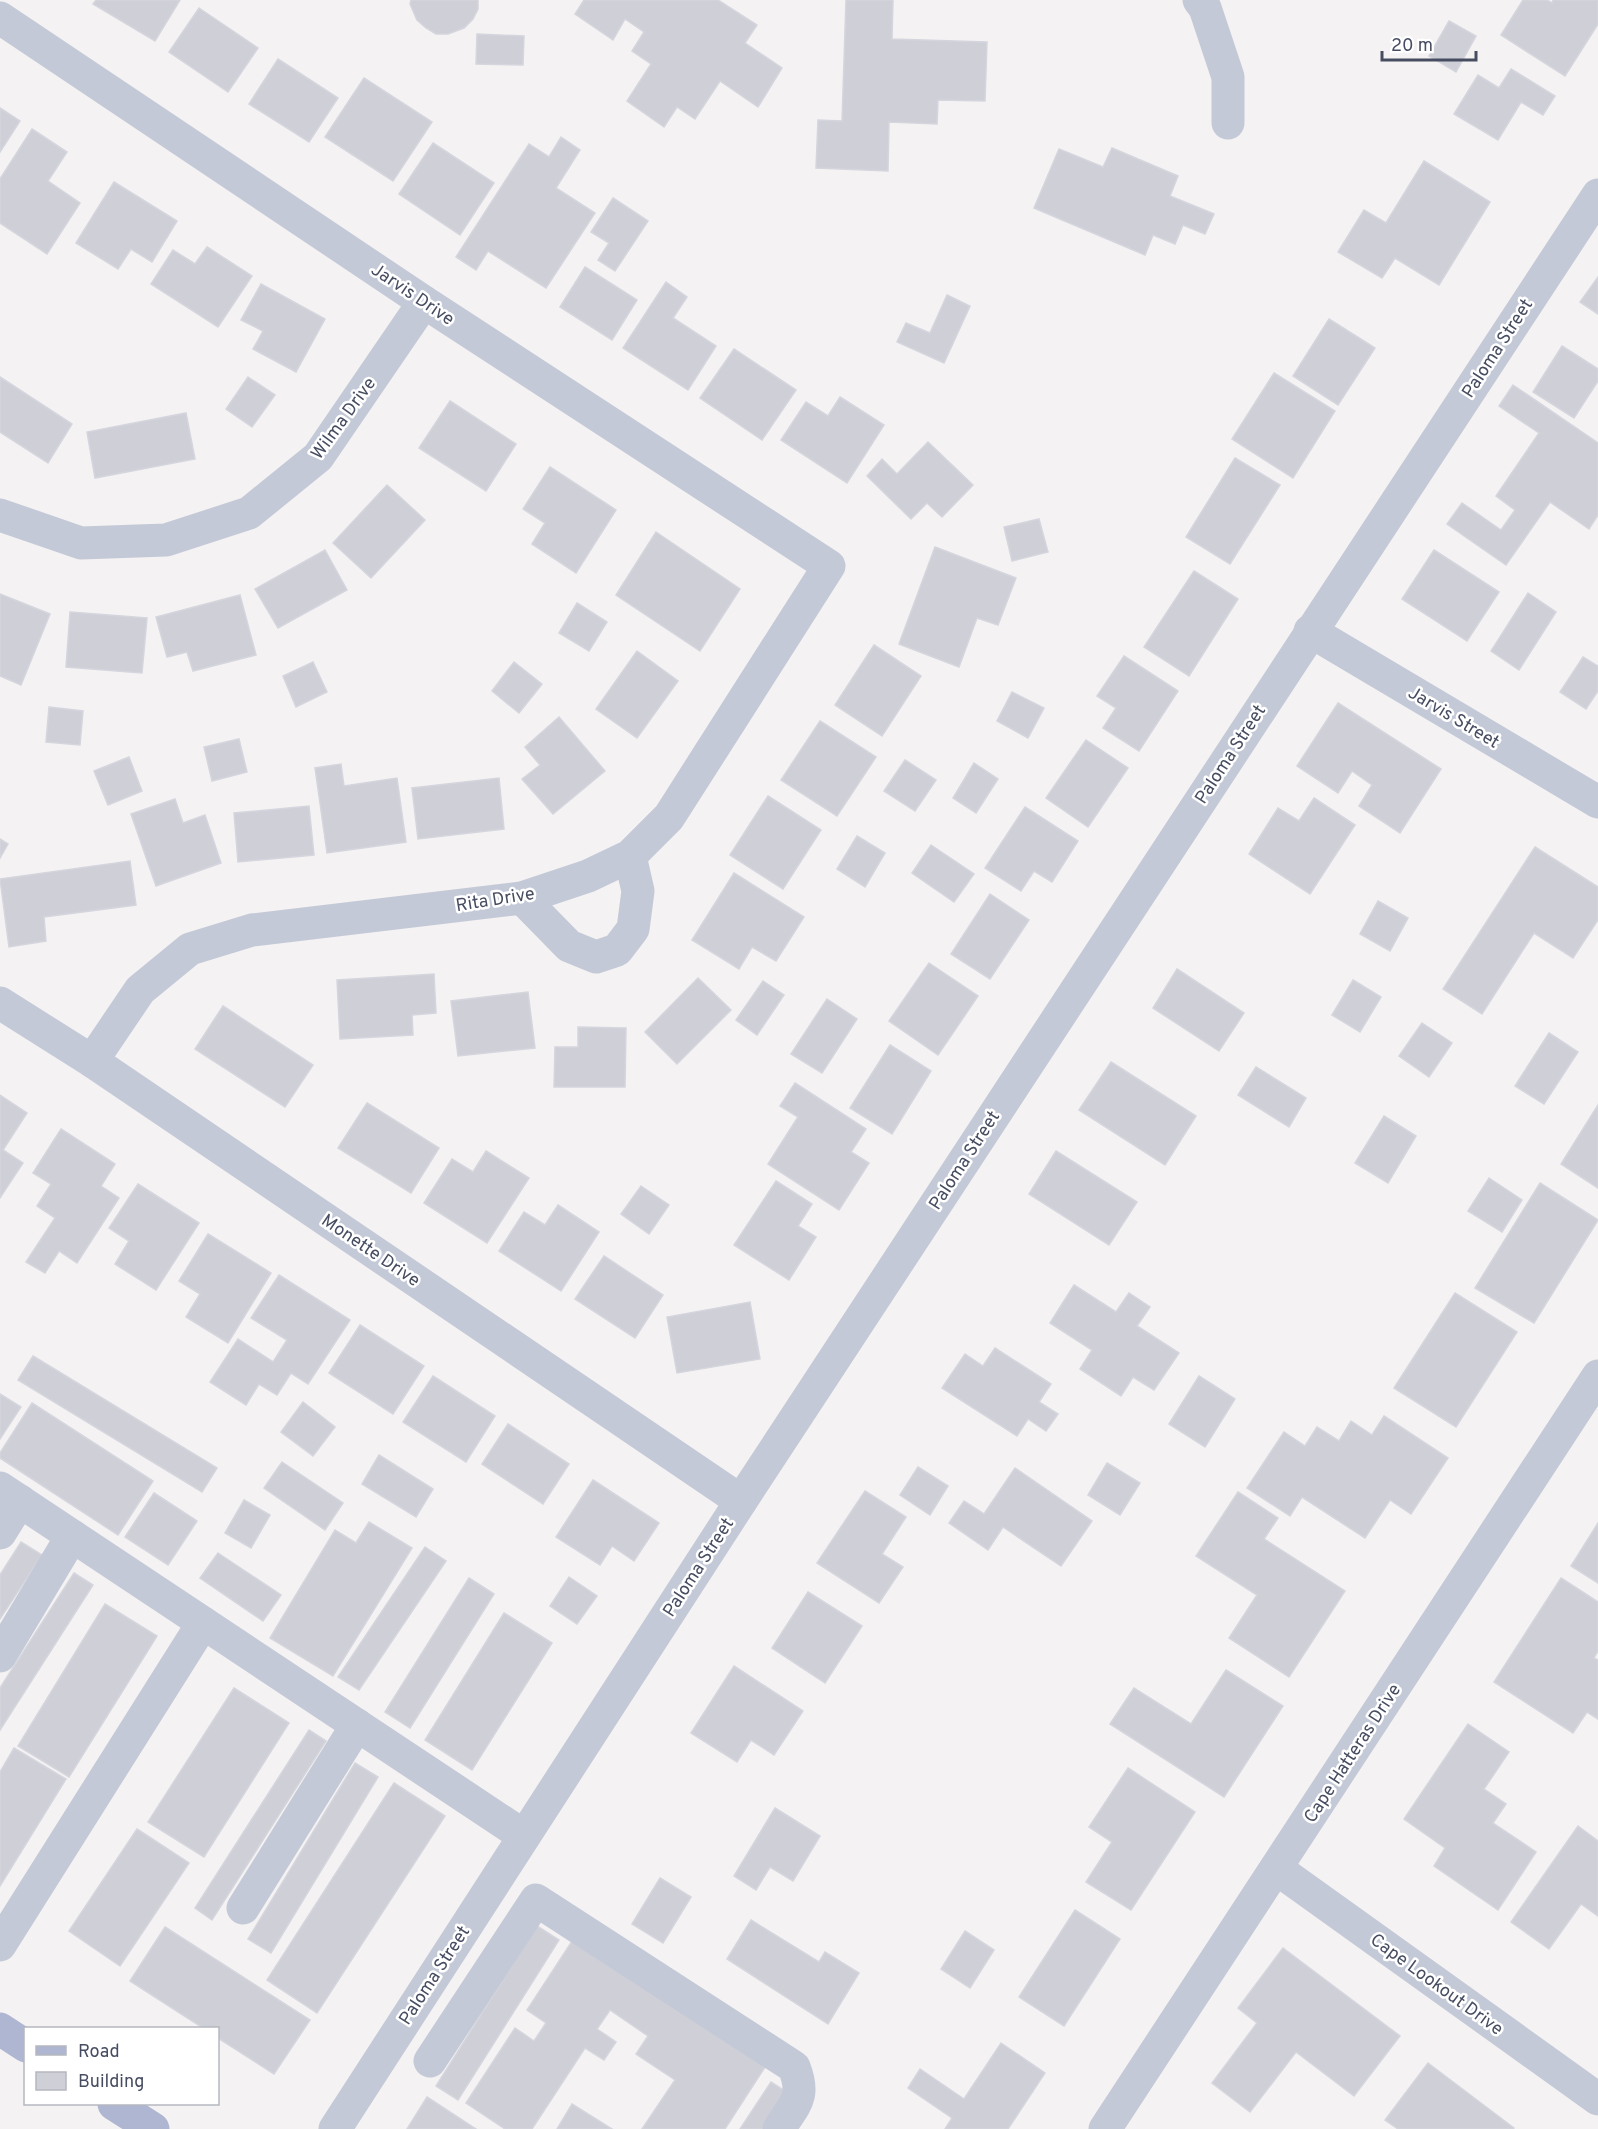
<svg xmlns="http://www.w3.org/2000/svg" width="1598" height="2129" font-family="Overpass,sans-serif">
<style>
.building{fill:#cecfd7;stroke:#d5d5de;stroke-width:1.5}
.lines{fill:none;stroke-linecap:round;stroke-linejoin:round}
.minor{stroke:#c4c9d7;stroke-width:33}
.major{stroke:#afb6d2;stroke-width:33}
.labels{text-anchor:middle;stroke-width:5;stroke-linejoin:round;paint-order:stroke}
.street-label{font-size:18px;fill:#474d61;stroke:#fff}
</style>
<rect width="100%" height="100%" fill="#f4f2f2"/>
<g class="building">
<polygon points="96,0 180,0 155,41 93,4"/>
<polygon points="411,0 478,0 478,9 473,19 464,28 448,34 436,34 426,28 417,20 410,4"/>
<polygon points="584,0 718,0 757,25 745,43 782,68 758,107 720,81 695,119 677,107 664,127 627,101 651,64 632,51 644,32 625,19 613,40 575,14"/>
<polygon points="846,0 893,0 892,39 987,42 985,101 938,100 937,124 889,122 888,171 816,168 818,120 842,121"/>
<polygon points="1523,0 1547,0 1552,3 1553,0 1598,0 1598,24 1565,76 1501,35"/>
<polygon points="199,8 258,48 228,92 169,52"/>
<polygon points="1449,21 1476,36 1456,72 1429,56"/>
<polygon points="477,34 524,36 523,65 476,64"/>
<polygon points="278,59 338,98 309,142 249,104"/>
<polygon points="1511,69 1555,96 1543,115 1521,102 1498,140 1454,114 1478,75 1499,88"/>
<polygon points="364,78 432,122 393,181 325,137"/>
<polygon points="0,108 20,121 0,152"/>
<polygon points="32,129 67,152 48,181 80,203 47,254 0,223 0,179"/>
<polygon points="561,137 580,150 556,188 595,213 546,288 488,251 476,270 456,257 529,144 549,157"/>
<polygon points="433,143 494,183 460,235 399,194"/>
<polygon points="1112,148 1178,176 1170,196 1214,214 1205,234 1183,225 1175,244 1153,235 1145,255 1034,208 1059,149 1103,167"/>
<polygon points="1424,161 1490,202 1439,285 1395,258 1382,278 1338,252 1364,210 1386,223"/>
<polygon points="114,182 177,221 152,262 131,249 118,269 76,243"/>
<polygon points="613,198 648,221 615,271 598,260 609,243 591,232"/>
<polygon points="207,247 252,276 218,327 151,284 173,250 195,264"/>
<polygon points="585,267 637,300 612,340 560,307"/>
<polygon points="1598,277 1598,314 1580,302"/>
<polygon points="666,282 687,297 673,318 716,346 688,390 623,348"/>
<polygon points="261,284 325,319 296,372 253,349 263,331 241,320"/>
<polygon points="947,295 970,306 944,363 897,342 906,323 930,333"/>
<polygon points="1329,319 1375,348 1338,405 1293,376"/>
<polygon points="1562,346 1598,369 1598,381 1574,418 1533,392"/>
<polygon points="734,349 796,390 762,440 700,398"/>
<polygon points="1274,373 1335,411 1293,478 1232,439"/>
<polygon points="0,377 72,424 48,463 0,432"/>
<polygon points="248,377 275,395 252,427 226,409"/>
<polygon points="1513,385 1598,443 1598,515 1589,529 1550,502 1506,565 1447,524 1462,503 1501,530 1515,510 1496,496 1539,433 1499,406"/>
<polygon points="840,397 884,425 847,483 781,440 806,402 828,416"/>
<polygon points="450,401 516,444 486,491 419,448"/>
<polygon points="186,413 195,459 95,478 87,432"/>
<polygon points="928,442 973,485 942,517 927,503 911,519 867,476 882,459 897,474"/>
<polygon points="1235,458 1280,485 1230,564 1186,537"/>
<polygon points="550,467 616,510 576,573 532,544 545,523 523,509"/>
<polygon points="387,485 425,520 371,578 333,543"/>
<polygon points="1039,519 1048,552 1012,561 1004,527"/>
<polygon points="656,532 740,589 700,651 616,595"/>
<polygon points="935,547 1016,578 998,625 977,618 959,667 899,644"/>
<polygon points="325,550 347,590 278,628 255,589"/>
<polygon points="1434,550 1499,592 1467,641 1402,599"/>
<polygon points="1194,571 1238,599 1189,676 1144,647"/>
<polygon points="1528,593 1556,612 1519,670 1491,651"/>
<polygon points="0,594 50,614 21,685 0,676"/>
<polygon points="240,595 256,655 193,671 187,652 167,657 156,617"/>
<polygon points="577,603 607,622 589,651 559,633"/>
<polygon points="70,612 147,618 142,673 66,667"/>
<polygon points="874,645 921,676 882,736 835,705"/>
<polygon points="637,651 678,681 637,738 596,709"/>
<polygon points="1124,656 1178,691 1139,751 1103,728 1116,708 1097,696"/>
<polygon points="1583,657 1598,666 1598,691 1586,709 1560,692"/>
<polygon points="313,662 327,692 296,707 283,676"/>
<polygon points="514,662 542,684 519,713 492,691"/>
<polygon points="1012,692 1044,708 1028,738 997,721"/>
<polygon points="1338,703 1441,769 1400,833 1359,806 1372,785 1352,771 1338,793 1297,766"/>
<polygon points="49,707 83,711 80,745 46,742"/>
<polygon points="559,717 605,771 553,814 522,779 540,765 525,747"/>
<polygon points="820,721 876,757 837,816 781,780"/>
<polygon points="239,739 247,772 212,781 204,747"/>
<polygon points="1086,740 1128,768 1088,827 1046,798"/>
<polygon points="129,757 142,791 108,805 94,771"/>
<polygon points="905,760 936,780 915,811 884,791"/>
<polygon points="974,763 998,779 976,813 953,798"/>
<polygon points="341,764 344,786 397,778 406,842 327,853 315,768"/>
<polygon points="499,778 504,829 418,839 412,788"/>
<polygon points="768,796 821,830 783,889 730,855"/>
<polygon points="1314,798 1355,825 1310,894 1249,854 1278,808 1299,821"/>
<polygon points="175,799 183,823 205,815 221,863 156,886 131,814"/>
<polygon points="309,806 314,855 238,862 234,813"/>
<polygon points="1025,807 1078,841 1052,882 1034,871 1021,891 985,868"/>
<polygon points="857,836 885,853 865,887 837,869"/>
<polygon points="0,839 8,844 0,858"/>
<polygon points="931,845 974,874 954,902 912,873"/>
<polygon points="1535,847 1598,887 1598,920 1573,958 1534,933 1482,1014 1443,989"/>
<polygon points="130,861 136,905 44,917 46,941 9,947 0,879"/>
<polygon points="734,873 804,917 776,961 752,947 739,969 692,940"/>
<polygon points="990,894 1029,920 990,979 951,954"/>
<polygon points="1378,901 1408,918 1390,951 1360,934"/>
<polygon points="929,963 978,996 938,1055 889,1021"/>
<polygon points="1177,969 1244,1013 1219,1051 1153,1008"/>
<polygon points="434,974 436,1013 412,1015 413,1035 340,1039 337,980"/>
<polygon points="698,978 731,1010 677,1064 645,1032"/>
<polygon points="1353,980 1381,997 1360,1032 1332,1015"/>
<polygon points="763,981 784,995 757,1035 736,1020"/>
<polygon points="528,992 535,1048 458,1056 451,1001"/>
<polygon points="827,999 857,1019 822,1073 791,1054"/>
<polygon points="223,1006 313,1065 285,1107 195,1049"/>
<polygon points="1422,1023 1452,1043 1429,1077 1399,1056"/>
<polygon points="578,1027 626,1028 625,1087 554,1087 555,1047 578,1047"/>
<polygon points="1549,1033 1578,1052 1544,1104 1515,1086"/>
<polygon points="890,1045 931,1071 892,1134 850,1108"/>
<polygon points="1111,1062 1196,1116 1165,1165 1079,1110"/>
<polygon points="1256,1067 1306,1098 1289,1127 1238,1095"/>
<polygon points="795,1083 866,1129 851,1152 869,1163 839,1210 768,1164 798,1117 780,1106"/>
<polygon points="0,1095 27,1113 3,1150 23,1163 0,1198"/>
<polygon points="367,1103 439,1148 411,1193 338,1148"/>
<polygon points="1598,1105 1598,1188 1561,1164"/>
<polygon points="1384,1116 1416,1136 1388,1183 1355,1163"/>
<polygon points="61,1129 115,1164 101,1186 119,1198 77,1263 59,1251 45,1273 26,1262 55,1218 37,1206 51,1184 33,1173"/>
<polygon points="486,1151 529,1178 487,1243 424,1203 452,1159 473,1172"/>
<polygon points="1056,1151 1137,1202 1109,1245 1029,1194"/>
<polygon points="1489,1178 1522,1200 1502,1232 1468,1211"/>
<polygon points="776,1181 812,1204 798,1226 816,1237 789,1280 734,1245"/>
<polygon points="1540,1183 1598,1220 1534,1323 1475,1288"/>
<polygon points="138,1184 199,1223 156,1290 115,1264 129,1241 109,1228"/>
<polygon points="641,1186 669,1205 649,1234 621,1214"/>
<polygon points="558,1205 599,1232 561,1291 499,1251 524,1212 545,1225"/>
<polygon points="208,1234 271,1273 228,1343 186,1317 200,1294 179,1281"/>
<polygon points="604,1256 663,1295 635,1338 575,1299"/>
<polygon points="279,1275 350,1320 308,1384 291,1373 277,1395 259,1384 246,1405 210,1382 238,1339 273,1362 287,1340 251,1318"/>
<polygon points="1074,1285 1116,1312 1129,1293 1150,1307 1137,1326 1179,1353 1154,1390 1133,1377 1121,1396 1080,1369 1092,1350 1050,1323"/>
<polygon points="1455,1293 1517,1332 1456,1427 1394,1388"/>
<polygon points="750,1302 760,1359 677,1373 667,1317"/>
<polygon points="360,1325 424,1366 393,1414 329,1373"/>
<polygon points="995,1348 1051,1384 1039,1402 1058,1414 1046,1431 1028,1419 1017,1436 942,1388 965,1354 983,1366"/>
<polygon points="33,1356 217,1468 202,1492 18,1380"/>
<polygon points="433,1376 495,1416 466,1462 403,1422"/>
<polygon points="1199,1376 1235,1399 1205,1447 1169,1424"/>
<polygon points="0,1394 21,1407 0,1439"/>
<polygon points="303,1402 335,1427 313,1456 281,1432"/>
<polygon points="32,1403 153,1481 118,1535 0,1458 0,1453"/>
<polygon points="1384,1416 1448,1458 1411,1514 1390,1500 1365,1538 1302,1497 1290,1516 1247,1488 1284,1432 1305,1446 1317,1427 1339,1441 1351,1421 1372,1435"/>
<polygon points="508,1424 569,1464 543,1504 482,1464"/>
<polygon points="379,1455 433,1489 416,1517 362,1484"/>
<polygon points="282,1462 343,1503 325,1530 264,1488"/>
<polygon points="1107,1463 1140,1483 1120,1515 1088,1495"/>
<polygon points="918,1467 948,1486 930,1515 900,1495"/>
<polygon points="1015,1468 1092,1521 1061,1566 1003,1527 988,1550 949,1523 964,1501 984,1514"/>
<polygon points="593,1480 659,1523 634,1561 612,1546 600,1565 556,1537"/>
<polygon points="865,1491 906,1517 882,1554 903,1567 879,1603 817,1563"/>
<polygon points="1238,1492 1278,1518 1264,1539 1345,1591 1289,1677 1229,1638 1257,1595 1196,1556"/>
<polygon points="154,1493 197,1521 168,1565 125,1537"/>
<polygon points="244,1500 270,1515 251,1548 225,1533"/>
<polygon points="369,1522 412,1548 333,1676 270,1638 335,1530 356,1543"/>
<polygon points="1598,1523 1598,1583 1571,1566"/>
<polygon points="21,1542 42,1555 0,1619 0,1575"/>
<polygon points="425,1547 446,1561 359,1690 338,1677"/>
<polygon points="218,1553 281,1595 263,1621 200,1578"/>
<polygon points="74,1573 93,1585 0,1730 0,1688"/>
<polygon points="569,1577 597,1596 577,1624 550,1606"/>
<polygon points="469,1578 494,1594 410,1728 385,1712"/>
<polygon points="1561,1578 1598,1602 1598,1651 1594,1658 1598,1660 1598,1719 1587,1712 1573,1733 1494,1682"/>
<polygon points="808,1592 862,1626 825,1683 772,1648"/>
<polygon points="105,1604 157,1636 69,1777 18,1746"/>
<polygon points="504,1613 552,1643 472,1770 425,1740"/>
<polygon points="734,1666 803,1711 774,1755 751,1740 737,1762 691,1733"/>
<polygon points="1226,1670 1283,1706 1224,1797 1110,1724 1134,1688 1191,1724"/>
<polygon points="234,1688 289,1723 204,1857 148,1822"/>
<polygon points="1468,1724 1509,1752 1484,1789 1506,1804 1493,1823 1536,1852 1498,1910 1434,1866 1445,1848 1404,1819"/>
<polygon points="309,1730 326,1741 212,1920 195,1908"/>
<polygon points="14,1748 66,1779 0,1886 0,1772"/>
<polygon points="355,1763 378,1777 271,1953 248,1939"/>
<polygon points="1128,1768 1195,1812 1131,1910 1086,1882 1112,1842 1089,1827"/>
<polygon points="394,1783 445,1816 317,2013 267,1980"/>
<polygon points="775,1808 820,1836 793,1881 770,1867 756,1890 734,1876"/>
<polygon points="1578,1826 1598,1841 1598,1916 1581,1904 1549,1949 1511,1922"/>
<polygon points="137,1829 189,1863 120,1966 69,1931"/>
<polygon points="660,1878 691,1897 663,1943 632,1924"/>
<polygon points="1075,1910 1120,1939 1064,2026 1019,1997"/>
<polygon points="751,1920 819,1962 825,1952 859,1973 828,2024 727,1959"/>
<polygon points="537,1926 559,1940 458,2100 436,2086"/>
<polygon points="165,1927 310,2020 274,2074 218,2038 218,2028 203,2028 130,1981"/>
<polygon points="965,1931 994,1950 970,1988 941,1969"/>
<polygon points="576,1935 769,2061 725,2129 642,2129 675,2080 636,2054 648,2036 610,2010 597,2029 616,2042 604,2060 585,2048 532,2129 505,2129 466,2103 515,2028 534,2041 546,2023 527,2010"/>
<polygon points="1283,1948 1400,2036 1354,2096 1296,2052 1250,2112 1212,2083 1257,2023 1238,2008"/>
<polygon points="1001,2043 1045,2073 1008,2129 945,2129 952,2118 908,2088 920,2069 964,2099"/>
<polygon points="1428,2063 1514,2128 1513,2129 1398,2129 1385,2120"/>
<polygon points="771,2082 791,2095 768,2129 740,2129"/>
<polygon points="427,2097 476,2129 407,2129"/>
<polygon points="572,2104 612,2129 557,2129"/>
</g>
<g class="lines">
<g class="minor">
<polyline points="1199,0 1205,8 1228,77 1228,123"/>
<polyline points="0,18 424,302 829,566 669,817 630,856 588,876 522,898 252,930 190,949 140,990 92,1061"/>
<polyline points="0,515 81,543 166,540 249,513 318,457 424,302"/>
<polyline points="1310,631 1598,802"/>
<polyline points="522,898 569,946 596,957 617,950 633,929 638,891 630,856"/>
<polyline points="0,1003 92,1061 741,1501"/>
<polyline points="0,1488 524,1836"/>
<polyline points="0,1533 20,1501"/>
<polyline points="0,1656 72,1536"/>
<polyline points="1277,1869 1598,2099"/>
<polyline points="243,1908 357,1725"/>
<polyline points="0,1945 203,1623"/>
<path d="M 430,2061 L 536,1900 L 794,2067 C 806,2098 795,2103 779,2129"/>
<polyline points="335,2129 741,1501 1598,195"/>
<polyline points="1105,2129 1598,1376"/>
</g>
<g class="major">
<polyline points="0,2029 26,2046"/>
<polyline points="114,2104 153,2129"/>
</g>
</g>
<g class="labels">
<g class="street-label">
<text transform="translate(413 294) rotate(34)" y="6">Jarvis Drive</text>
<text transform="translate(1497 348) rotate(-57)" y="6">Paloma Street</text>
<text transform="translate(343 418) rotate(-54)" y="6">Wilma Drive</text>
<text transform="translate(1454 717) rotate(31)" y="6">Jarvis Street</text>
<text transform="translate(1230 754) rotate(-57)" y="6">Paloma Street</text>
<text transform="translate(495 899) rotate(-9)" y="6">Rita Drive</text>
<text transform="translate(964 1160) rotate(-57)" y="6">Paloma Street</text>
<text transform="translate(371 1250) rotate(34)" y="6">Monette Drive</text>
<text transform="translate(698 1567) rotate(-57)" y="6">Paloma Street</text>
<text transform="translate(1352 1753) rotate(-57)" y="6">Cape Hatteras Drive</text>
<text transform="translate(434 1975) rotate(-57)" y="6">Paloma Street</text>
<text transform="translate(1437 1984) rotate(36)" y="6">Cape Lookout Drive</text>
</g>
</g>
<rect x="24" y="2027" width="195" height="78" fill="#ffffff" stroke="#b5b8c0" stroke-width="1.5"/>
<rect x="36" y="2046" width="30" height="9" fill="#afb6d2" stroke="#b5b8c0" stroke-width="1.5"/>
<text x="78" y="2057" font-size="18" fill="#474d61">Road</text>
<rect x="36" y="2072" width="30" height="18" fill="#cecfd7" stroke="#b5b8c0" stroke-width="1.5"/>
<text x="78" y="2087" font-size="18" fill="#474d61">Building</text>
<path d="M1382 51v9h94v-9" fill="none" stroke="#474d61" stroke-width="3"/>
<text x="1391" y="51" font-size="18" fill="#474d61" stroke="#ffffff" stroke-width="4.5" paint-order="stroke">20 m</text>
</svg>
